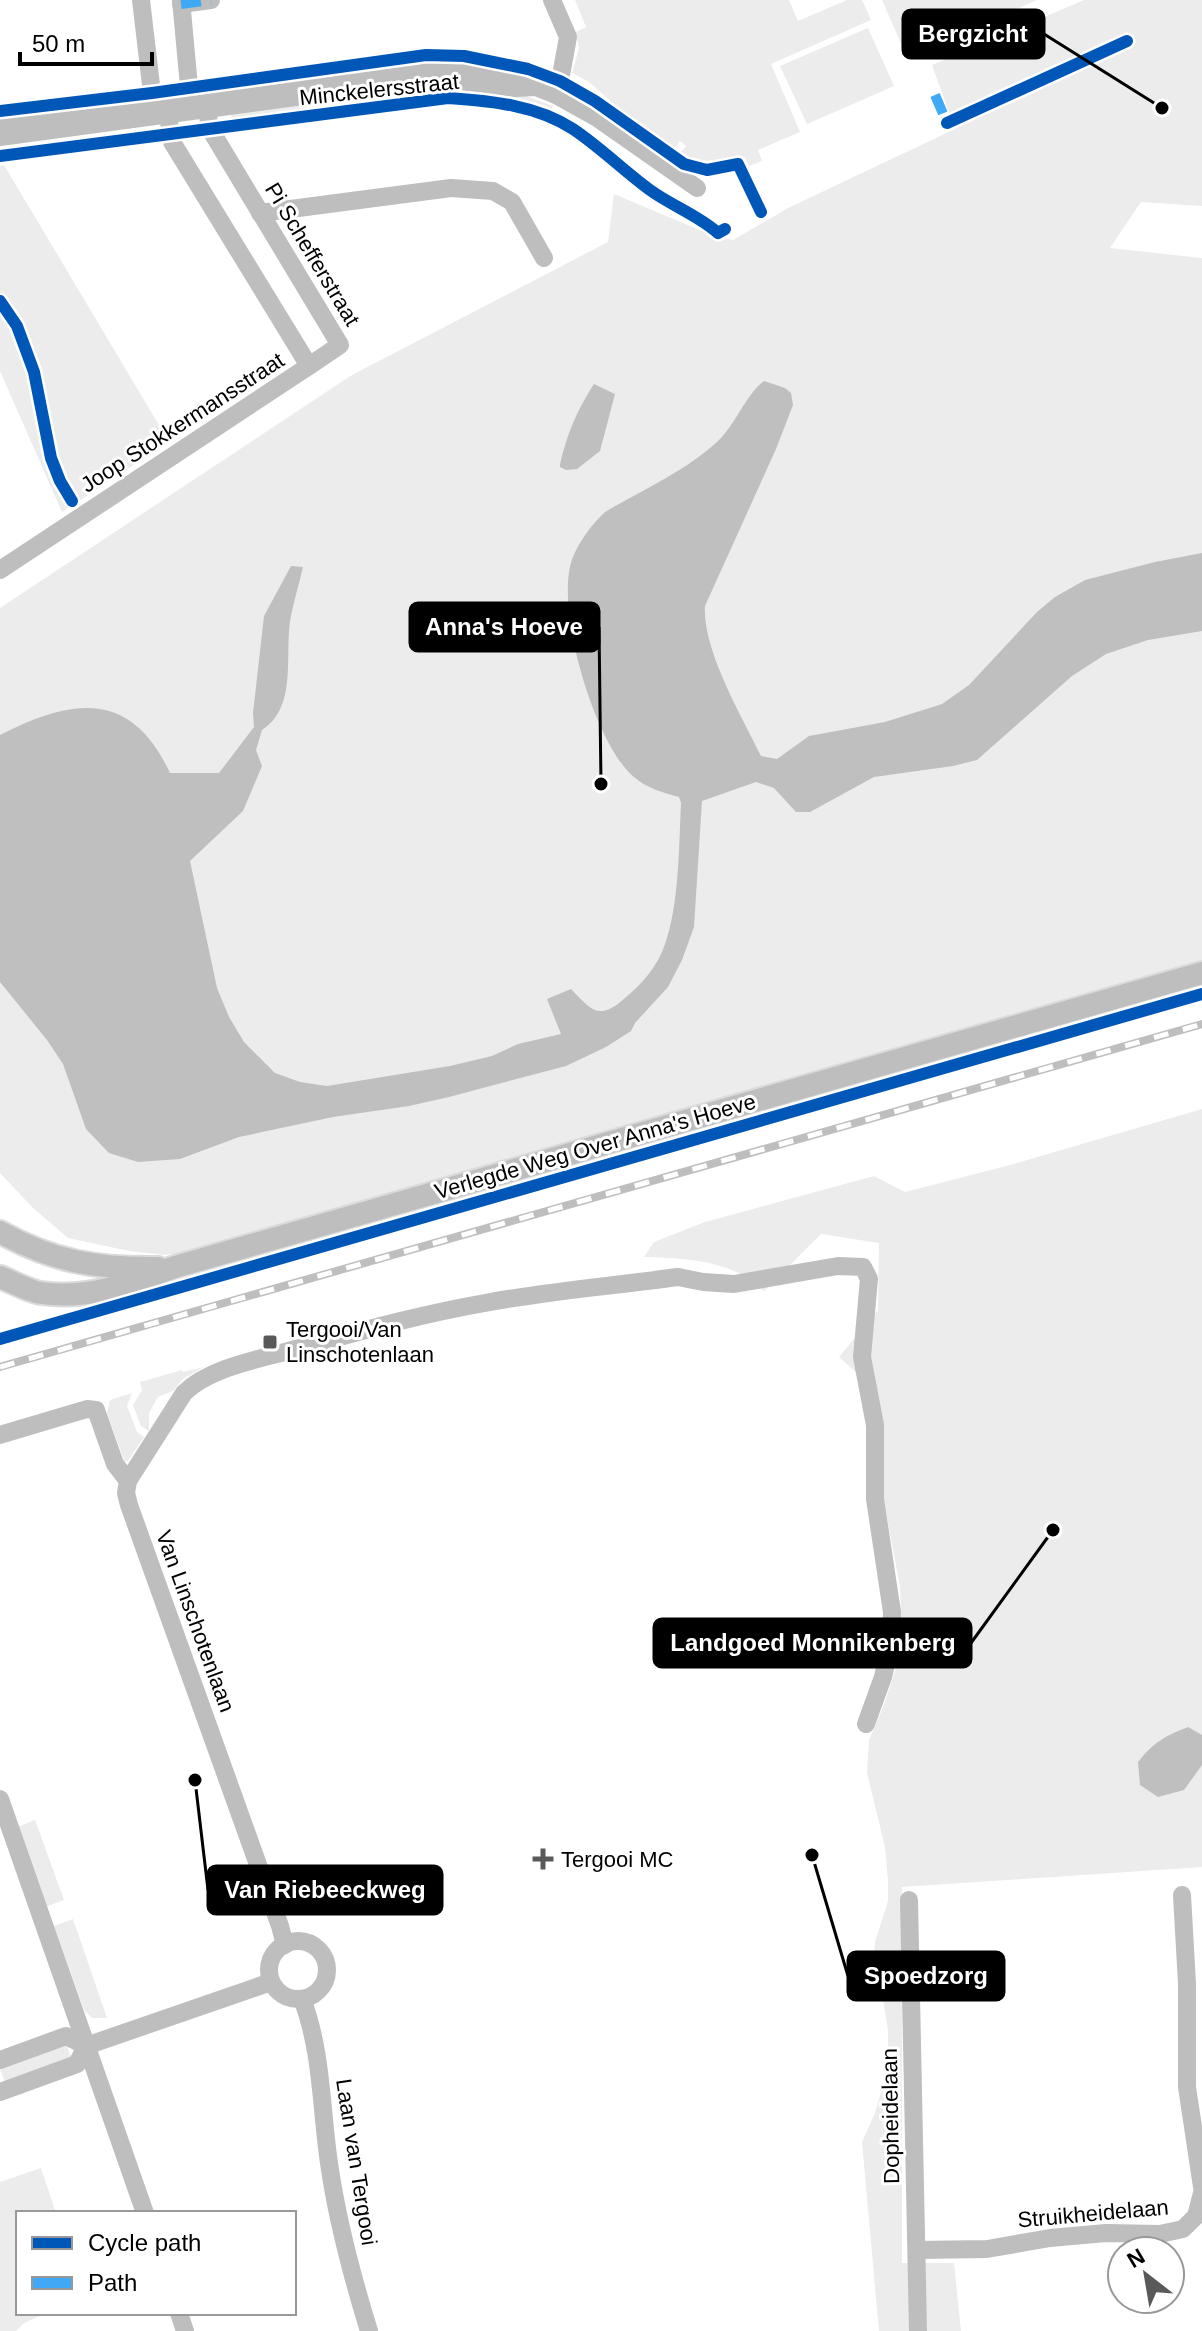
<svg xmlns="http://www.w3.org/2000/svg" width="1202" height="2331" font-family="Arial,sans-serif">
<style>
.green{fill:#ececec}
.water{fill:#bfbfbf}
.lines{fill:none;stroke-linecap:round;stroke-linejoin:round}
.major-casing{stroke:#dbdbdb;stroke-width:26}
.minor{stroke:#bebebe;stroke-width:18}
.major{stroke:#bebebe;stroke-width:22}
.rail-casing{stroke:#bebebe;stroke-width:8}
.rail{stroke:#fff;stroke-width:5;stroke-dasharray:15;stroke-linecap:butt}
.quiet{stroke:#3fa9f5;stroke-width:10;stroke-dasharray:20 10;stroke-linecap:butt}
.cycleway-casing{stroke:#fff;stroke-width:17}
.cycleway{stroke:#0057b8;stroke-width:12}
.poi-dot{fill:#595959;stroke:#fff;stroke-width:3}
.labels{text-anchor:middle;stroke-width:6;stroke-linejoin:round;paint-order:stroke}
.street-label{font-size:22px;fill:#000;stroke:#fff}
.poi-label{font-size:22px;fill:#000;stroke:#fff;text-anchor:start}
.leader{fill:none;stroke:#000;stroke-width:3}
.callout-dot{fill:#000;stroke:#fff;stroke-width:3}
.callout{fill:#000;stroke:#000;stroke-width:3}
.callout-label{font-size:24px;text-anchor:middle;font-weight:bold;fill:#fff}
</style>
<rect width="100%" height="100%" fill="#fff"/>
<g class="green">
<path d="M 575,0 L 789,0 L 798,21 L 847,0 L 862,0 L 871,20 L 771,64 L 800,132 L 758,150 L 762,161 L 749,166 L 745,158 L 739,155 C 718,159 701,167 681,152 L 686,146 L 680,141 L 675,148 L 615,105 L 589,82 L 572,73 L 579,48 L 576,32 L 586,27 Z"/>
<polygon points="882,0 1037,0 907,57"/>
<polygon points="1084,0 1202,0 1202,206 1141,202 1110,248 1202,258 1202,961 1064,1003 190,1252 164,1255 129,1251 68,1238 32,1207 0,1173 0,608 352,375 608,242 614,194 709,234 733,240 788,208 955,129 932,65"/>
<polygon points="868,28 894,86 807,124 780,66"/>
<path d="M 438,84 L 515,92 L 553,106 L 550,114 C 500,97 466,92 414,99 L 411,88 Z"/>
<polygon points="392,88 405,88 408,99 232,123 231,111 319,99 320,107 393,96"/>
<polygon points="4,165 169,442 62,512 0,371 0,166"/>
<path d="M 1202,1109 L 1202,1867 L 902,1887 L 902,2263 L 954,2263 L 961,2331 L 879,2331 L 862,2142 L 875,2113 L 883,2085 L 888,2057 L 888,2030 L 883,1999 L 873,1967 L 875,1942 L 888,1901 L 888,1880 L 885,1847 L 867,1773 L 869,1740 L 884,1705 L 900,1655 L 901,1615 L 900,1587 L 882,1491 L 870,1385 L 839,1357 L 878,1310 L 879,1243 L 821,1234 L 764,1291 C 757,1286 751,1280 744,1276 C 714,1259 677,1258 644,1257 L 654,1242 L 705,1222 L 874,1176 L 905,1192 L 1010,1165 Z"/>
<polygon points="204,1367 183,1379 173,1391 158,1397 149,1413 149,1431 141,1426 133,1405 142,1390 140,1382 182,1370 183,1372"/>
<polygon points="132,1393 127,1406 137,1432 144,1437 127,1462 124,1460 107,1413 110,1400"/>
<polygon points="35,1820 64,1900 45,1907 17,1827"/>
<polygon points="73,1919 107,2018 92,2018 84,2010 54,1926"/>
<polygon points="66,2044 71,2057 5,2082 0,2069"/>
<polygon points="41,2168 56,2213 18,2213 18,2313 46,2313 24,2323 16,2331 0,2331 0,2182"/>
</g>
<g class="water">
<path d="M 764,381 L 785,388 L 791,393 L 793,405 L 776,449 L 705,606 C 702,649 742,717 761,756 L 777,759 L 809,736 L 885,722 L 942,704 L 969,685 L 1037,612 L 1055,597 L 1085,580 L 1155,562 L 1202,553 L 1202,631 L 1148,640 L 1106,654 L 1072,676 L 977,760 L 953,766 L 874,777 L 810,812 L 796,812 L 774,788 L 756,782 L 702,801 L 694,927 L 682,960 L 668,987 L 635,1023 L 631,1031 L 606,1047 L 566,1066 L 449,1097 L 409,1106 L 333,1117 L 239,1137 L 180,1159 L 138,1162 L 109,1153 L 86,1129 L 63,1064 L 47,1040 L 0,982 L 0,735 C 72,698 131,689 170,773 L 219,773 L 254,727 L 253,713 L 264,616 L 291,566 L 303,567 C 299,585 293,603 290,621 C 285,657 297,708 262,730 L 256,750 L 262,766 L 243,811 L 190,861 L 217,988 L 229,1017 L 244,1042 L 275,1073 L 300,1082 L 327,1086 L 450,1066 L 492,1056 L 518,1044 L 561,1034 L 547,999 L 571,989 C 592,1011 599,1021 625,998 C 642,984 658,966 665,944 C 679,906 679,845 681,803 L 679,797 C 664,793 646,788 634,777 C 595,745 553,605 573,557 C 580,540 592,524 605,512 C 642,490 686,471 718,441 C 736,424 746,394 764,381 Z"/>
<path d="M 594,384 L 615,394 L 600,451 L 577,469 L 566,470 L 560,467 L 560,464 C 567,434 577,410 594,384 Z"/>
<path d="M 1188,1727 L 1202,1735 L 1202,1765 L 1184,1790 L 1158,1797 L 1140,1785 L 1138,1762 C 1154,1742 1165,1736 1188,1727 Z"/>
</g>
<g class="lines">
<g class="major-casing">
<g id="major">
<path d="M 0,1232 C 53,1262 99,1269 158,1268"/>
<path d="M 0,1277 C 13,1282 28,1291 41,1293 C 89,1300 132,1283 175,1267 L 1202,973"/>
</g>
</g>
<g class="minor">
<polyline points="141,0 153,102 168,115 172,142 309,366 340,345 210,129 207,109 190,97 181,0"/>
<polyline points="552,0 568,37 560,81 554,94"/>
<polyline points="181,4 211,0"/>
<polyline points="0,122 400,68 447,65 488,68 519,75 536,87 554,94 597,118 697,188"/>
<polyline points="0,137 406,82 453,80 515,88 536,87"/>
<polyline points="260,213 451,188 493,191 512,202 544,258"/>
<polyline points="0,570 309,366"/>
<polyline points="0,1435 87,1409 96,1410 115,1464 128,1481 126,1493 129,1505 280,1926 285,1945"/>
<path d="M 128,1481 L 184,1393 C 210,1367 261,1359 296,1349 C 358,1332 421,1314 485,1303 C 548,1291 613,1286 678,1277 L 703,1282 L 734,1284 L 838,1266 L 863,1267 L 869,1279 L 862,1357 L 875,1425 L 875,1499 L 892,1612 L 891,1642 L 883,1677 L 866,1724"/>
<polyline points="0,1799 145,2213"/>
<polyline points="1182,1895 1187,1984 1187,2087 1202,2187"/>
<polyline points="909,1900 918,2331"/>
<circle cx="298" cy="1970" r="29"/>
<path d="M 302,1999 C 322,2050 321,2109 329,2163 C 337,2220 352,2276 369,2331"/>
<polyline points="0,2060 66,2036 86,2046 271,1982"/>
<polyline points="0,2092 77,2064 86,2046"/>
<polyline points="917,2250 987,2249 1050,2238 1106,2233 1160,2234 1183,2229 1196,2216 1202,2193"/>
<polyline points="179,2313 185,2331"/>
</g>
<use href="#major" class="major"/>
<g class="rail-casing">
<polyline id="rail" points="0,1367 1202,1024"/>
</g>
<use href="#rail" class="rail"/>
<g class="quiet">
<polyline points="181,4 211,0"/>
<polyline points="935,95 947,123"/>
</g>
<g class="cycleway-casing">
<g id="cycleway">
<polyline points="0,111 152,93 426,55 464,56 528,69 560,81 595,101 684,164 707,170 738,164 761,212"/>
<polyline points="947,123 1127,41"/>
<path d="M 0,156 L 448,98 C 491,101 536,105 573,129 C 600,147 624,171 650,190 C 672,206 698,215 718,233 L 725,229"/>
<polyline points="0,301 17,326 34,372 51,458 60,481 72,501"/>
<polyline points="0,1339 1202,994"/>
</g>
</g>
<use href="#cycleway" class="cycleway"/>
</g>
<g class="poi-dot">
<rect x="262" y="1334" width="16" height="16" rx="4"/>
<path d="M539 1847h8v8h8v8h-8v8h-8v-8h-8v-8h8z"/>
</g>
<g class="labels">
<g class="street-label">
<text transform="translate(379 89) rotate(-6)" y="8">Minckelersstraat</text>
<text transform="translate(313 254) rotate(59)" y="8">Pi Schefferstraat</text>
<text transform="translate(182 422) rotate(-33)" y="8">Joop Stokkermansstraat</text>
<text transform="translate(595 1146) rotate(-16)" y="8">Verlegde Weg Over Anna's Hoeve</text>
<text transform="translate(196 1621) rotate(70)" y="8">Van Linschotenlaan</text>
<text transform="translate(890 2116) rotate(-91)" y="8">Dopheidelaan</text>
<text transform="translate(357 2162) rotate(81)" y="8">Laan van Tergooi</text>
<text transform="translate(1093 2213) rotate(-5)" y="8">Struikheidelaan</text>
</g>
<g class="poi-label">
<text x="286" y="1337">Tergooi/Van<tspan x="286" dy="25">Linschotenlaan</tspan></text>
<text x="561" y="1867">Tergooi MC</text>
</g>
</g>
<path class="leader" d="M1162 108L1044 34M601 784L599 627M1053 1530L971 1643M195 1780L208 1890M812 1855L848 1976"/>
<g class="callout-dot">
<circle cx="1162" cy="108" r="8"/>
<circle cx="601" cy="784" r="8"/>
<circle cx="1053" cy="1530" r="8"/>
<circle cx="195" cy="1780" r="8"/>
<circle cx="812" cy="1855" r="8"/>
</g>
<g class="callout">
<rect x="903" y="10" width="141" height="48" rx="8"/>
<rect x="410" y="603" width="189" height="48" rx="8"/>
<rect x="654" y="1619" width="317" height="48" rx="8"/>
<rect x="208" y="1866" width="234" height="48" rx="8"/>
<rect x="848" y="1952" width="156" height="48" rx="8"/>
</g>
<g class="callout-label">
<text x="973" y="42">Bergzicht</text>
<text x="504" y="635">Anna's Hoeve</text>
<text x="813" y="1651">Landgoed Monnikenberg</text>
<text x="325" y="1898">Van Riebeeckweg</text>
<text x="926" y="1984">Spoedzorg</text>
</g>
<rect x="16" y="2211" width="280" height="104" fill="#ffffff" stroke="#999999" stroke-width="2"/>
<rect x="32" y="2237" width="40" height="12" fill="#0057b8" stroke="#999999" stroke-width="2"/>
<text x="88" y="2251" font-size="24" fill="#000000">Cycle path</text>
<rect x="32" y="2277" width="40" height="12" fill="#3fa9f5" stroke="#999999" stroke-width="2"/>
<text x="88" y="2291" font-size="24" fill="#000000">Path</text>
<g transform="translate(1146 2275) rotate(329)"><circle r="38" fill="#ffffff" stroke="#999999" stroke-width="2"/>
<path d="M0-6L14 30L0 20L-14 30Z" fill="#595959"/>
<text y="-12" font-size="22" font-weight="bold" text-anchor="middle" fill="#000000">N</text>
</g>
<path d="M20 52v12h132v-12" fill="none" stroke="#000000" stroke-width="4"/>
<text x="32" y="52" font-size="24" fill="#000000" stroke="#ffffff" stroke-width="6" paint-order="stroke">50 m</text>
</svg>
